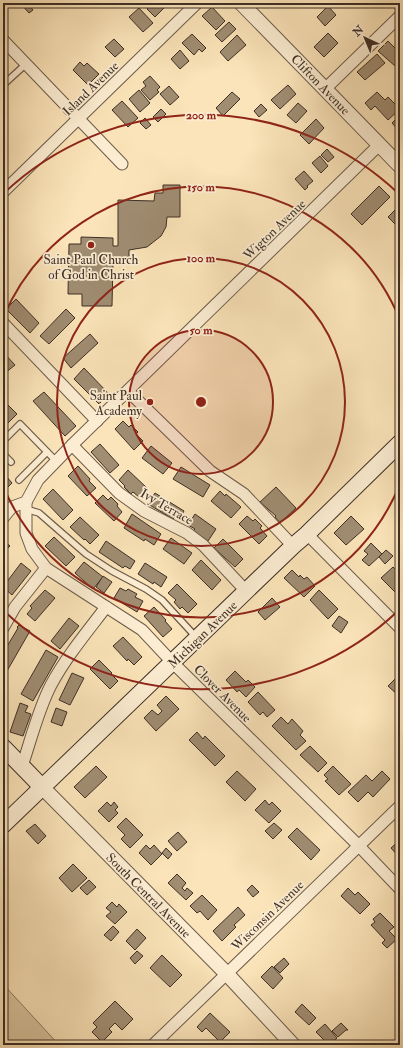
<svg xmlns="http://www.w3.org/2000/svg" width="403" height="1048" font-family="'IM FELL Double Pica',serif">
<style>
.green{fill:#dbc5a0;stroke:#8c7a63}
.building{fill:#a08d72;stroke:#3e2f26}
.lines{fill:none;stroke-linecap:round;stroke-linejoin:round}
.service-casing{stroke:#6d5c4b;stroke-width:8}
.minor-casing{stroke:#6d5c4b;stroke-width:13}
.tertiary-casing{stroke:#6d5c4b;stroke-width:16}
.secondary-casing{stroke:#3e2f26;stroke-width:18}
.service{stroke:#fcedd2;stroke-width:5.5}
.minor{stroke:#fcedd2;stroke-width:11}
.tertiary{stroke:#fcedd2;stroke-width:14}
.secondary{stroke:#fcedd2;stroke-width:16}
.ring{fill:none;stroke:#8f2418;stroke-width:2}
.poi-dot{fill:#8f2418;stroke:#fcedd2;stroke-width:1.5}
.labels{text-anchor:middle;stroke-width:3.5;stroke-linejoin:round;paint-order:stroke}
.street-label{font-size:13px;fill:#3e2f26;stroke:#fcedd2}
.poi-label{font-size:13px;fill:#3e2f26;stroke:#fcedd2}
.centre{fill:#8f2418;stroke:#fcedd2;stroke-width:2}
.ring-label{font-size:12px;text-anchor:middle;font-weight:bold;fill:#8f2418;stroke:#fcedd2;stroke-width:3.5;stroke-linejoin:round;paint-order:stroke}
</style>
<rect width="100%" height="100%" fill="#fbe4b9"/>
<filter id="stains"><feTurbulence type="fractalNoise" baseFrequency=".005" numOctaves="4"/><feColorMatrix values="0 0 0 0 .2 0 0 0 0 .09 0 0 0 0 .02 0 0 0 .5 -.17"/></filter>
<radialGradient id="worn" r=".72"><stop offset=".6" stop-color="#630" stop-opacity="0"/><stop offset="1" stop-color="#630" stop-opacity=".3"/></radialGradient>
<polygon class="green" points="3,984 59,1045 3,1045"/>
<g class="building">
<polygon points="20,3 27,3 33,10 29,13"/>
<polygon points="149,3 165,3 167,5 155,17 147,9 150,5"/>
<polygon points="328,6 336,15 325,26 317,17"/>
<polygon points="212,7 225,21 216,30 202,16"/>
<polygon points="139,8 153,23 143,32 129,17"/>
<polygon points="229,22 236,29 222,42 215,35"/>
<polygon points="328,33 338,43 324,57 314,47"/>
<polygon points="192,34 206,48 202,52 199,49 194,55 182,43"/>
<polygon points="237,35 246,45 228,61 220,52"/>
<polygon points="114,39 124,49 115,57 105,47"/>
<polygon points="388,41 400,53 400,61 395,66 378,51"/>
<polygon points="180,50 189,61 180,69 171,59"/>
<polygon points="377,54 385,63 365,80 357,72"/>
<polygon points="80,62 84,66 87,63 99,74 88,85 73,70"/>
<polygon points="150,76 160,87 157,90 159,92 150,100 141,90 146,86 143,82"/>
<polygon points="288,85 296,94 280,109 271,100"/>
<polygon points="169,86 179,97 170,105 160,94"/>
<polygon points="139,90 150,103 140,112 129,99"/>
<polygon points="232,92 240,99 223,116 216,108"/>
<polygon points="377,92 385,100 388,97 400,109 388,120 375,106 371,110 365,103"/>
<polygon points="122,101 138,118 128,127 112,110"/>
<polygon points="298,103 307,111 296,123 287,115"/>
<polygon points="261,104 267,110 259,117 254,111"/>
<polygon points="161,109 166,114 158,122 153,117"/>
<polygon points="400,115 400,132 392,123"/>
<polygon points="145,118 151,125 146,129 140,123"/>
<polygon points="316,119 324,128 309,144 300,135"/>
<polygon points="327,149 334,157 328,162 321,155"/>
<polygon points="320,156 328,166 321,173 312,163"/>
<polygon points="304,171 313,181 307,186 308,187 305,190 295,179"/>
<polygon points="163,185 180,185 180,217 167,217 166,227 161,236 147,247 129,250 129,262 113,262 112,306 82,306 82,294 68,294 69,244 81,244 81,237 113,238 113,246 118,246 118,200 154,201 155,193 163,193"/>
<polygon points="379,186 390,197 362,225 351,214"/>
<polygon points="398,207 400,209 400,229 388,217"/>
<polygon points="16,299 39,323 30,333 6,309"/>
<polygon points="66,309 75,318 49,344 40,336"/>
<polygon points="90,334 98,343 71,368 63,358"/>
<polygon points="3,352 15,365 5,373 3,371"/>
<polygon points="84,368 109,394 99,404 74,379"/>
<polygon points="44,392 76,426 65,436 33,401"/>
<polygon points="3,400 17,414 7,424 3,420"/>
<polygon points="123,421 129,427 131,425 138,432 136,434 143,441 134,450 115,429"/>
<polygon points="100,444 119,465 110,473 91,452"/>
<polygon points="151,446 172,463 163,474 142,458"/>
<polygon points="78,466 90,479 89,481 96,488 87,496 68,476"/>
<polygon points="181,467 210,485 203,497 173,479"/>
<polygon points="3,470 7,475 6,476 12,483 3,492"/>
<polygon points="128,470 147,488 139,497 133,492 131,494 124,487 125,486 119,480"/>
<polygon points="276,487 296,508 280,523 275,517 276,516 260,502"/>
<polygon points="53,489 73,510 63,520 43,499"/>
<polygon points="220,491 225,496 226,494 241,507 231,518 211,501"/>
<polygon points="155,493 184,511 179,520 175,517 173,519 148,504"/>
<polygon points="103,495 108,500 111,497 118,504 117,506 122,512 114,521 95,503"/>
<polygon points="132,514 161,534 154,545 145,539 144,541 124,528"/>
<polygon points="195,514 216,529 208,541 193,531 195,529 188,525"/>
<polygon points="247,516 253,521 255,519 262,526 260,528 267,536 259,544 239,524"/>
<polygon points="351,516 364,529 346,545 334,533"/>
<polygon points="80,517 99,535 90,544 85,539 84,540 70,527"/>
<polygon points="54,537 75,557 66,566 45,546"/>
<polygon points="171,538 192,553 184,564 163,549"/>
<polygon points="223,539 243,559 235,567 214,548"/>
<polygon points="3,540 10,546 3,553"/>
<polygon points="106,541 135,561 130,569 125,566 123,568 99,552"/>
<polygon points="371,543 382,554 369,566 362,560 368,554 364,551"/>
<polygon points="386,550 393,556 385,564 379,557"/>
<polygon points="201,560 221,580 212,590 192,570"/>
<polygon points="84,562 103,577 93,589 75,573"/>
<polygon points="21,563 31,571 12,595 3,587"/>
<polygon points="145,563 167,577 161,587 154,582 153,584 138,574"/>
<polygon points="393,567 400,574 400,594 398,595 381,578"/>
<polygon points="292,570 299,577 300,575 304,579 307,577 315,586 304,597 284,578"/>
<polygon points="103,576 112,582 104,593 96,587"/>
<polygon points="177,584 197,604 188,613 182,607 180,609 174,602 176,600 168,593"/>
<polygon points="120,588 126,591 128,589 137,594 135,597 143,601 137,612 114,598"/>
<polygon points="45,590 55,598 35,621 27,614 32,608 30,606"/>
<polygon points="319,590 338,609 328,619 310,600"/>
<polygon points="272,598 280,607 265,620 258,612"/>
<polygon points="154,607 166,620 165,621 172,629 163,637 144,616"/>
<polygon points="339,616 348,622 341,633 332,626"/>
<polygon points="69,618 79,626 60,649 51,641"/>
<polygon points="19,625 30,631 7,671 3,669 3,653 18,628 17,627"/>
<polygon points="123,637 142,657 134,665 128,659 127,661 113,646"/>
<polygon points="46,650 58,657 33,701 21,694"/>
<polygon points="99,660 112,673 111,674 118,681 110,689 90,669"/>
<polygon points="235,671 246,682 248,680 255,687 246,697 239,690 237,692 226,680"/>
<polygon points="72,673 84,678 70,705 59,700"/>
<polygon points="397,677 400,679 400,697 388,686"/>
<polygon points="258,692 275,710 267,717 263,712 260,715 248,702"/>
<polygon points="166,696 179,709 156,731 144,718 152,710 158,715 162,711 157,705"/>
<polygon points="20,703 28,706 25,712 31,714 23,736 10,732"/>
<polygon points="56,708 67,712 62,726 51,722"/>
<polygon points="281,717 288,724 292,719 303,731 300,735 306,741 296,750 272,726"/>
<polygon points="197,732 203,739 205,736 225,756 215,766 189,740"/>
<polygon points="310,746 327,763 318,772 300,755"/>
<polygon points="96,766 107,777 85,798 74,787"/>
<polygon points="333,766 351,784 339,795 325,781 328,779 324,775"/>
<polygon points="237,771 256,789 245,801 226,782"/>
<polygon points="382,771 390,779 373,797 368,792 358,802 348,792 366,775 372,781"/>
<polygon points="265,800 269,805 272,802 281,811 269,823 255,810"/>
<polygon points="107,802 111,806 114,802 118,807 115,810 118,813 109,822 98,811"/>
<polygon points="126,818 143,835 130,848 121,839 125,835 117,827"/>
<polygon points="274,823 282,830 273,839 265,831"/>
<polygon points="35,824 46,836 38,844 26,831"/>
<polygon points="297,828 320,850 311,860 288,837"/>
<polygon points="178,832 187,842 177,851 168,841"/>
<polygon points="400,840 400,858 391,848"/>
<polygon points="146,845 150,849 154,845 162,854 151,865 139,853"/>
<polygon points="166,848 172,854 168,859 162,853"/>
<polygon points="73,864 87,878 72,892 59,878"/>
<polygon points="177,874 186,883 182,888 185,891 187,888 193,893 186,900 168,883"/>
<polygon points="89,880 96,887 87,895 80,888"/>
<polygon points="252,885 259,892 253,897 247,890"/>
<polygon points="348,888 355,895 358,892 370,904 360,914 341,896"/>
<polygon points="202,895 217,910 208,920 200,911 197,913 190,906"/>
<polygon points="112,902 117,907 119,904 127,912 115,924 106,916 111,912 106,908"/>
<polygon points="238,907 245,915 234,925 236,927 222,941 213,931"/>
<polygon points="380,913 394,927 389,931 397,939 387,948 382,943 385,940 371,925 375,922 373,919"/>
<polygon points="113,926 119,932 111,941 104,935"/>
<polygon points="137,929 146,938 135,950 126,941"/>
<polygon points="137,951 143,956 135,964 130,958"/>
<polygon points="162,955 182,975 170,987 150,968"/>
<polygon points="284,958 289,964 280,973 274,967"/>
<polygon points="272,966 283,978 273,989 261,977"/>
<polygon points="115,1001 133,1019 122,1030 115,1023 109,1029 112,1032 102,1042 92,1032 97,1027 93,1023"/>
<polygon points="302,1004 316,1018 309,1025 295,1012"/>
<polygon points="210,1013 230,1032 220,1042 206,1028 202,1032 197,1027"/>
<polygon points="341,1023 348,1030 346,1030 338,1037 332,1031"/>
<polygon points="325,1024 337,1038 329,1045 316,1032"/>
</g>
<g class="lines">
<g class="service-casing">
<g id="service">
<polyline points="3,85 26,64"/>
<polyline points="3,441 20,424 56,461"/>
<polyline points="3,454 11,462"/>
<polyline points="19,480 47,452"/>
<polyline points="26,509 39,513 86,554 112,571 146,589 162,600 196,637"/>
</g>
</g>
<g class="minor-casing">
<g id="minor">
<polyline points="3,40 122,164"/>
<polyline points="325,89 400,16"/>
<polyline points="3,192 197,3"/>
<polyline points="3,323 97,421"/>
<polyline points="128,391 210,471 244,494 293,546"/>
<polyline points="72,445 119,493 144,511 187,533 203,545 247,592"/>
<polyline points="26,502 26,533 32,549 46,568 142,630 172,662 358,845 400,889"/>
<polyline points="3,518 12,507 26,502 38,480 72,445 379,145"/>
<polyline points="307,534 400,628"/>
<polyline points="3,628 15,607 46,568"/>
<path d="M 22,766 C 31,740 38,710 51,685 C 66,657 87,632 106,607"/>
<polyline points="153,1045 400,806"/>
</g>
</g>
<g class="tertiary-casing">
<g id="tertiary">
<polyline points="241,3 400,166"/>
<polyline points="42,787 227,974 293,1045"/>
</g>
</g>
<g class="secondary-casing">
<g id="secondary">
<polyline points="3,747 42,787"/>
<polyline points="3,825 293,546 307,534 400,443"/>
</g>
</g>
<use href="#service" class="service"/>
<use href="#minor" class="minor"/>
<use href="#tertiary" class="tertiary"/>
<use href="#secondary" class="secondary"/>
</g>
<circle cx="201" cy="402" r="72" fill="#8f2418" fill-opacity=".12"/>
<g class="ring">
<circle cx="201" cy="402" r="72"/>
<circle cx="201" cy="402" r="144"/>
<path d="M400 484A215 215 0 0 1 3 486M3 318A215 215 0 0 1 400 320"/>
<path d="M399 610A287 287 0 0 1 3 610M3 194A287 287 0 0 1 399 194"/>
</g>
<g class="poi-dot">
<circle cx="91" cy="245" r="4"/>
<circle cx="150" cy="402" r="4"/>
</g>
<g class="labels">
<g class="street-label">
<text transform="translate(321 84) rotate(46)" y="5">Clifton Avenue</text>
<text transform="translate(90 88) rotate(-44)" y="5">Island Avenue</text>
<text transform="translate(274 229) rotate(-44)" y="5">Wigton Avenue</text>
<text transform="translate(167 506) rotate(30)" y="5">Ivy Terrace</text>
<text transform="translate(202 634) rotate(-44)" y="5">Michigan Avenue</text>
<text transform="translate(223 693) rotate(45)" y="5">Clover Avenue</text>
<text transform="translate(149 895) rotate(45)" y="5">South Central Avenue</text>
<text transform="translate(267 915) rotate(-44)" y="5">Wisconsin Avenue</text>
</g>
<g class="poi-label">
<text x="91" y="264">Saint Paul Church<tspan x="91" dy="15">of God in Christ</tspan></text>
<text x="142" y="400" text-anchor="end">Saint Paul<tspan x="142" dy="15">Academy</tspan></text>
</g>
</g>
<circle cx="201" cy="402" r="6" class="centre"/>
<g class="ring-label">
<text x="201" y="119">200 m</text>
<text x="201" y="191">150 m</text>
<text x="201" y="262">100 m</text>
<text x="201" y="334">50 m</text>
</g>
<rect width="403" height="1048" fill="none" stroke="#fbe4b9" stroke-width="16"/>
<rect x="4" y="4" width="395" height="1040" fill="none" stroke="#3e2f26" stroke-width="2"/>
<rect x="8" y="8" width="387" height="1032" fill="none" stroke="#3e2f26"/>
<g transform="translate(365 38) rotate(316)" stroke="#fcedd2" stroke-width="3" paint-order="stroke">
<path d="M0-3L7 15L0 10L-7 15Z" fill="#3e2f26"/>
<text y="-6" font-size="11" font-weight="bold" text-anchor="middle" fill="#3e2f26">N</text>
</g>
<rect width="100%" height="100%" filter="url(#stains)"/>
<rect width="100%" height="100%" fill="url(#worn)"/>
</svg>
